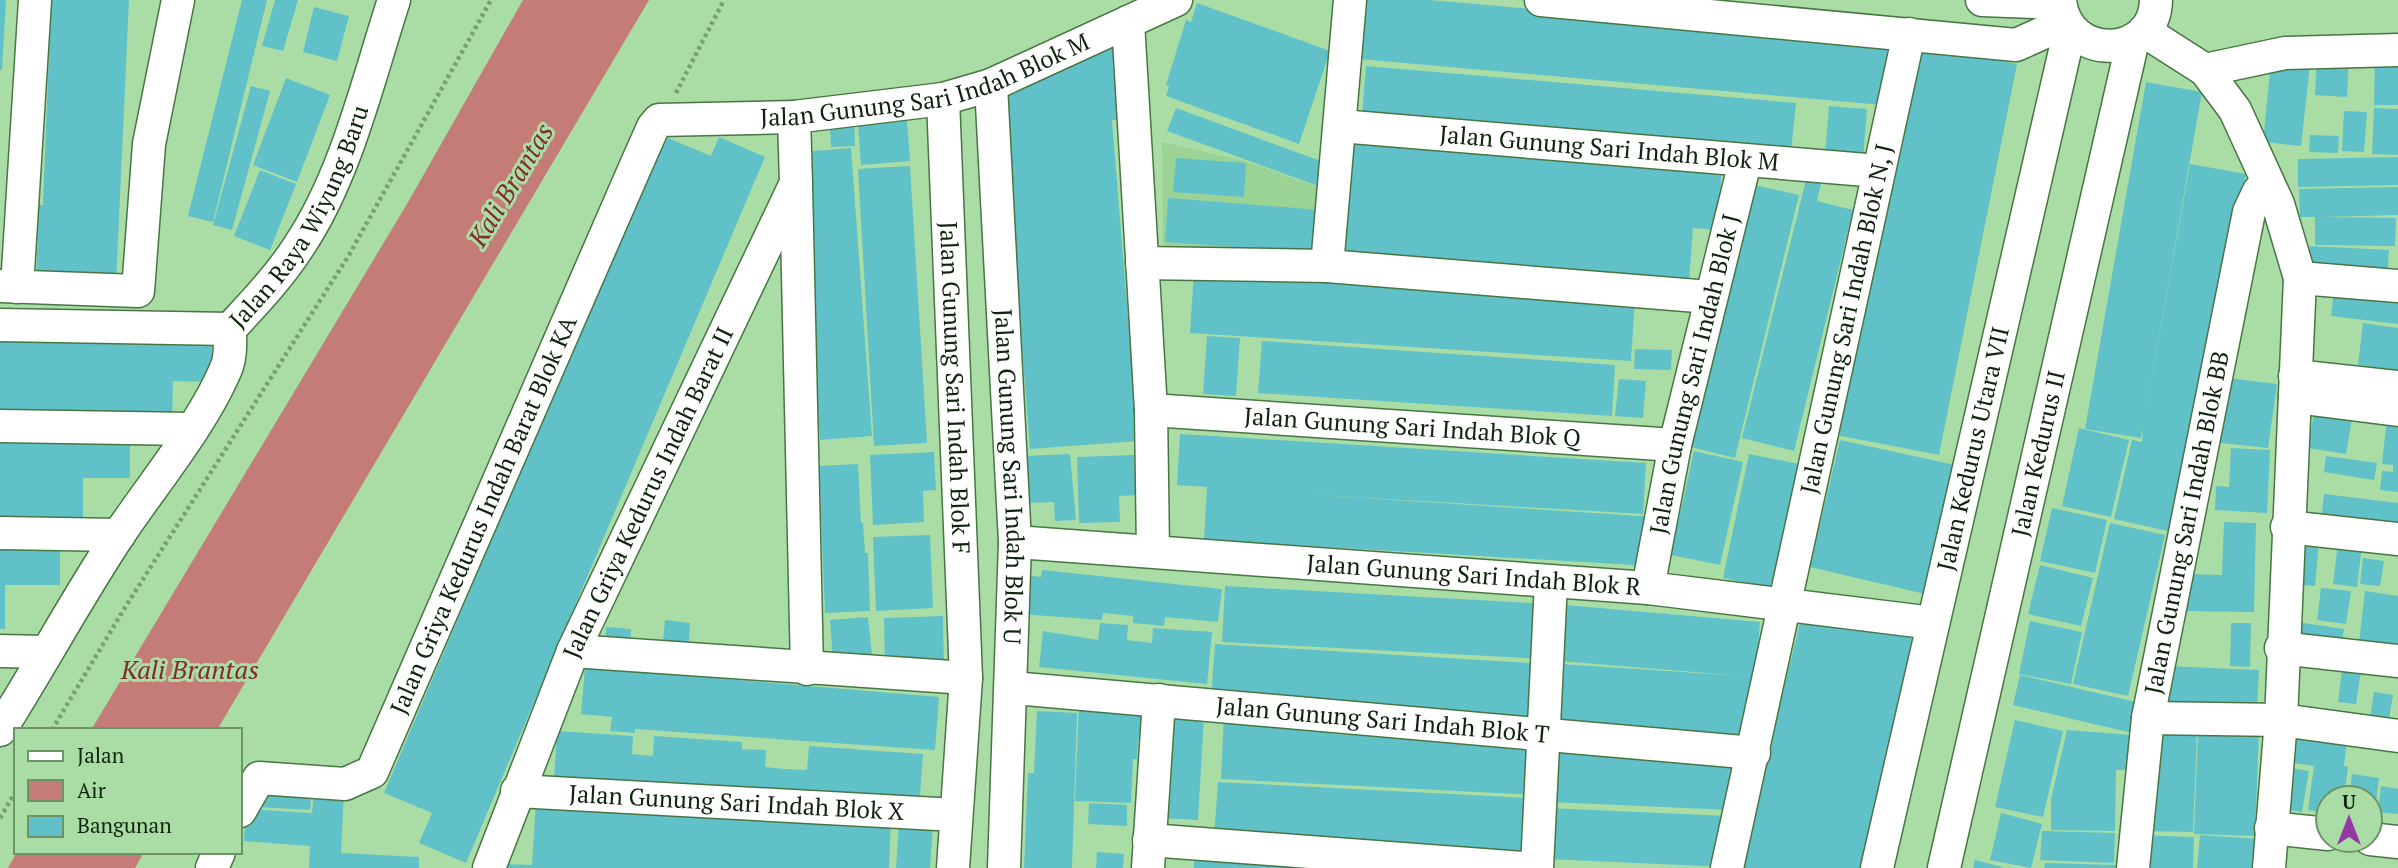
<svg xmlns="http://www.w3.org/2000/svg" width="2398" height="868" font-family="'PT Serif',serif">
<style>
.built{fill:#9bd296}
.water{fill:#c47c79}
.building{fill:#61c1c9}
.lines{fill:none;stroke-linecap:round;stroke-linejoin:round}
.minor-casing{stroke:#477643;stroke-width:35}
.path{stroke:#77a073;stroke-width:4.5;stroke-dasharray:3.5 3.5;stroke-linecap:butt}
.minor{stroke:#fff;stroke-width:32}
.labels{text-anchor:middle;stroke-width:6;stroke-linejoin:round;paint-order:stroke}
.street-label{font-size:24px;fill:#11240f;stroke:#aadda5}
.water-label{font-size:26px;font-style:italic;fill:#832b2d;stroke:#aadda5}
</style>
<rect width="100%" height="100%" fill="#aadda5"/>
<polygon class="built" points="1162,142 1248,162 1328,191 1323,259 1163,250"/>
<g class="water">
<polygon points="523,0 649,0 217,730 91,730 407,204"/>
<polygon points="17,852 144,852 135,868 8,868"/>
</g>
<g class="building">
<polygon points="0,0 6,0 2,70 0,70"/>
<polygon points="51,0 129,0 116,284 36,281 39,205 43,205"/>
<polygon points="242,0 267,0 213,222 188,216"/>
<polygon points="275,0 298,0 283,51 262,46"/>
<polygon points="1365,0 1430,0 1888,40 1882,105 1359,59"/>
<polygon points="1197,3 1330,51 1299,144 1166,96 1169,86 1166,85 1186,20 1191,22"/>
<polygon points="314,7 349,16 337,61 303,52"/>
<polygon points="1117,38 1125,119 1112,120 1138,441 1030,449 1002,93"/>
<polygon points="1914,44 2017,64 1939,455 1836,435"/>
<polygon points="2375,51 2398,51 2398,105 2374,105"/>
<polygon points="2317,56 2349,57 2347,97 2315,95"/>
<polygon points="2271,61 2310,65 2301,146 2263,142"/>
<polygon points="1366,66 1796,103 1791,152 1362,115"/>
<polygon points="286,78 330,95 297,182 253,165"/>
<polygon points="2146,82 2202,92 2143,427 2190,164 2246,174 2196,443 2180,478 2168,531 2114,519 2132,440 2142,442 2143,427 2141,438 2085,429"/>
<polygon points="251,86 270,91 232,230 213,225"/>
<polygon points="1829,106 1867,109 1863,159 1825,155"/>
<polygon points="906,107 910,161 861,165 857,111"/>
<polygon points="1176,108 1326,163 1318,186 1167,131"/>
<polygon points="2374,108 2398,109 2398,155 2372,154"/>
<polygon points="2344,111 2367,112 2364,152 2342,151"/>
<polygon points="854,115 855,146 831,147 829,116"/>
<polygon points="2310,135 2339,136 2338,153 2309,152"/>
<polygon points="663,136 711,156 719,137 765,157 466,863 419,843 432,813 384,793"/>
<polygon points="1344,138 1722,165 1718,230 1693,228 1689,283 1335,258"/>
<polygon points="851,148 872,436 820,440 800,152"/>
<polygon points="2398,157 2398,185 2298,187 2298,159"/>
<polygon points="1176,158 1246,163 1244,197 1173,192"/>
<polygon points="910,166 927,443 874,446 858,169"/>
<polygon points="260,170 296,184 270,250 234,236"/>
<polygon points="1806,180 1821,184 1817,201 1853,210 1794,451 1742,438"/>
<polygon points="1750,184 1799,195 1735,458 1687,446"/>
<polygon points="2398,187 2398,215 2321,217 2396,218 2395,246 2315,245 2315,217 2300,217 2299,189"/>
<polygon points="1168,198 1319,210 1315,253 1165,242"/>
<polygon points="2310,246 2389,250 2387,277 2308,273"/>
<polygon points="1194,270 1635,299 1631,361 1190,333"/>
<polygon points="2335,282 2398,289 2398,324 2331,316"/>
<polygon points="2363,323 2398,328 2398,370 2358,365"/>
<polygon points="1207,336 1240,338 1236,396 1203,394"/>
<polygon points="0,337 212,344 211,382 173,381 172,423 0,416"/>
<polygon points="1262,341 1615,365 1612,416 1258,393"/>
<polygon points="1635,349 1672,350 1671,370 1634,369"/>
<polygon points="2220,377 2277,384 2268,448 2212,442"/>
<polygon points="1619,379 1646,381 1643,418 1615,416"/>
<polygon points="2316,400 2354,406 2346,454 2308,448"/>
<polygon points="2387,417 2398,418 2398,492 2380,490 2382,471 2393,472 2393,465 2382,464"/>
<polygon points="2079,428 2129,440 2111,517 2062,506"/>
<polygon points="0,430 130,430 130,478 83,478 83,526 0,526"/>
<polygon points="1180,434 1646,463 1643,514 1302,494 1656,517 1651,566 1204,540 1207,487 1177,485"/>
<polygon points="1840,440 1955,465 1925,594 1810,567"/>
<polygon points="2231,448 2270,450 2267,513 2215,510 2216,486 2229,487"/>
<polygon points="1694,451 1743,462 1720,565 1671,555"/>
<polygon points="934,452 936,490 923,491 924,522 873,525 870,455"/>
<polygon points="1070,454 1076,520 1055,521 1054,502 1027,503 1025,456"/>
<polygon points="1749,454 1809,466 1783,591 1723,578"/>
<polygon points="1134,455 1136,495 1119,496 1120,522 1079,523 1077,457"/>
<polygon points="2326,456 2377,463 2374,480 2324,472"/>
<polygon points="858,464 861,523 863,523 865,553 868,553 870,611 825,613 819,466"/>
<polygon points="2324,494 2398,503 2398,530 2321,522"/>
<polygon points="2052,508 2107,520 2095,573 2040,561"/>
<polygon points="2224,522 2256,523 2254,612 2185,611 2186,574 2222,575"/>
<polygon points="2110,523 2165,535 2128,696 2073,684"/>
<polygon points="930,535 933,608 876,611 873,537"/>
<polygon points="0,539 60,539 60,585 5,585 5,629 0,629"/>
<polygon points="2296,540 2319,542 2315,586 2292,584"/>
<polygon points="2338,543 2362,546 2357,587 2333,584"/>
<polygon points="2363,558 2384,561 2380,586 2360,584"/>
<polygon points="2040,565 2093,578 2081,626 2028,614"/>
<polygon points="1042,570 1222,589 1218,622 1165,617 1164,626 1133,623 1133,616 1103,613 1102,620 1019,614 1023,575 1041,577"/>
<polygon points="1225,586 1547,604 1543,659 1222,642"/>
<polygon points="2321,588 2351,591 2346,624 2317,620"/>
<polygon points="2365,591 2398,596 2398,656 2358,650"/>
<polygon points="1565,605 1760,622 1751,737 1556,722 1561,664 1743,676 1559,661"/>
<polygon points="1802,615 1922,633 1866,868 1740,868"/>
<polygon points="943,616 944,669 885,670 884,618"/>
<polygon points="868,617 872,655 833,659 830,620"/>
<polygon points="665,620 690,623 688,654 662,652"/>
<polygon points="2030,621 2082,632 2071,684 2019,674"/>
<polygon points="2290,621 2344,629 2341,647 2287,639"/>
<polygon points="1100,623 1128,625 1127,640 1152,643 1153,628 1212,632 1207,684 1039,667 1043,631 1098,640"/>
<polygon points="2231,623 2251,623 2250,667 2230,666"/>
<polygon points="606,627 631,629 630,652 605,651"/>
<polygon points="1215,644 1545,664 1541,720 1211,700"/>
<polygon points="2164,666 2259,670 2257,707 2163,703"/>
<polygon points="585,667 939,697 935,750 635,729 635,733 610,731 612,717 581,714"/>
<polygon points="2342,669 2361,671 2356,704 2338,702"/>
<polygon points="2020,675 2140,703 2132,733 2013,705"/>
<polygon points="2374,692 2393,695 2389,719 2370,717"/>
<polygon points="1079,700 1145,703 1143,740 1138,739 1137,759 1133,759 1131,803 1075,801"/>
<polygon points="1037,711 1077,713 1072,868 1024,868 1028,773 1034,773"/>
<polygon points="1163,715 1204,717 1198,820 1158,818"/>
<polygon points="1224,715 1333,720 1332,734 1538,745 1535,795 1221,779"/>
<polygon points="2015,720 2063,731 2043,817 1995,807"/>
<polygon points="2285,723 2348,731 2344,766 2348,767 2344,798 2328,798 2328,813 2308,810 2314,766 2280,761"/>
<polygon points="2156,729 2197,731 2193,832 2143,831"/>
<polygon points="2067,730 2131,735 2132,770 2116,770 2115,831 2051,830 2051,799"/>
<polygon points="557,731 633,736 632,754 653,756 654,736 742,742 742,749 766,750 765,767 785,769 807,770 809,746 923,754 919,810 554,778"/>
<polygon points="2198,731 2259,733 2255,836 2194,834"/>
<polygon points="1554,741 1609,743 1608,758 1731,763 1729,810 1551,802"/>
<polygon points="2285,767 2309,771 2302,812 2278,808"/>
<polygon points="2352,774 2379,778 2373,826 2370,826 2370,798 2349,798"/>
<polygon points="1218,782 1532,798 1529,854 1214,838"/>
<polygon points="259,783 312,786 310,810 257,807"/>
<polygon points="2381,786 2398,789 2398,814 2378,812"/>
<polygon points="314,791 344,793 341,853 419,857 419,868 309,868 310,846 244,841 246,809 312,813"/>
<polygon points="536,801 891,820 889,868 503,868 503,864 532,865"/>
<polygon points="1089,803 1127,805 1127,826 1088,824"/>
<polygon points="1549,808 1728,816 1726,867 1547,859"/>
<polygon points="2001,813 2042,824 2031,868 1990,860"/>
<polygon points="899,823 933,825 930,868 896,868"/>
<polygon points="2042,831 2115,833 2114,863 2040,860"/>
<polygon points="2139,835 2194,837 2193,868 2138,868"/>
<polygon points="2200,835 2260,839 2258,868 2197,868"/>
<polygon points="1097,852 1124,854 1123,868 1096,868"/>
<polygon points="1194,854 1305,859 1304,868 1194,868"/>
<polygon points="1975,860 2002,867 2001,868 1973,868"/>
<polygon points="2045,863 2115,865 2115,868 2044,868"/>
</g>
<g class="lines">
<g class="minor-casing">
<g id="minor">
<polyline points="1541,0 2016,45 2065,23"/>
<polyline points="1982,0 2059,3"/>
<path d="M 2060,0 C 2066,62 2155,60 2156,0"/>
<polyline points="1128,22 1151,410 1153,551"/>
<polyline points="2144,31 2205,70 2285,53 2398,50"/>
<polyline points="2205,70 2235,110 2278,204 2300,278 2281,720 2269,868"/>
<path id="s1" d="M 991,85 L 1015,542 L 1004,868"/>
<path id="s2" d="M 943,99 L 966,678 L 953,868"/>
<path id="s3" d="M 1340,126 L 1878,171"/>
<polyline points="796,187 807,669"/>
<polyline points="1142,263 1327,266 1710,297"/>
<polyline points="1327,266 1350,0"/>
<polyline points="2300,278 2398,286"/>
<polyline points="0,286 138,291 149,144 178,0"/>
<polyline points="17,287 35,0"/>
<path id="s4" d="M 0,325 L 230,329 C 254,303 280,276 299,246 C 346,176 368,80 394,0"/>
<polyline points="2295,376 2398,387"/>
<polyline points="2295,397 2398,410"/>
<path id="s5" d="M 1151,410 L 1675,445"/>
<polyline points="0,426 191,429"/>
<polyline points="2287,527 2398,539"/>
<polyline points="0,533 119,535"/>
<path id="s6" d="M 1015,542 L 1648,588 L 1933,623"/>
<path id="s7" d="M 1648,588 L 1675,445 L 1745,162"/>
<polyline points="2281,648 2398,661"/>
<polyline points="0,651 45,652"/>
<polyline points="573,651 966,678"/>
<path id="s8" d="M 1013,688 L 1754,753"/>
<polyline points="2148,718 2281,720 2398,736"/>
<path d="M 0,730 C 41,665 77,598 120,533 C 153,484 205,421 227,366 C 231,355 230,342 230,329"/>
<path id="s9" d="M 517,791 L 956,815"/>
<path id="s10" d="M 240,811 L 259,778 L 345,784 L 372,772 L 634,170 L 653,127 L 659,120 L 794,117 L 943,99 L 991,85 L 1176,0"/>
<polyline points="2271,828 2328,834"/>
<polyline points="2370,839 2398,842"/>
<polyline points="1149,840 1523,868"/>
<polyline points="212,868 219,852"/>
<path id="s11" d="M 489,868 L 573,651 L 796,183 L 794,117"/>
<polyline points="1148,868 1159,700"/>
<polyline points="1537,868 1551,582"/>
<path id="s12" d="M 1727,868 L 1909,34"/>
<path id="s13" d="M 1877,868 L 2070,29"/>
<path id="s14" d="M 1944,868 L 2133,40"/>
<path id="s15" d="M 2133,868 L 2148,718 L 2249,212 L 2259,191 L 2267,183"/>
</g>
</g>
<g class="path">
<polyline points="676,93 724,0"/>
<polyline points="52,730 124,609 349,255 491,0"/>
<polyline points="0,818 16,791"/>
</g>
<use href="#minor" class="minor"/>
</g>
<g class="labels">
<g class="street-label">
<text dy="8" stroke="none"><textPath href="#s10" startOffset="1138">Jalan Gunung Sari Indah Blok M</textPath></text>
<text dy="8" stroke="none"><textPath href="#s3" startOffset="270">Jalan Gunung Sari Indah Blok M</textPath></text>
<text dy="8" stroke="none"><textPath href="#s4" startOffset="364">Jalan Raya Wiyung Baru</textPath></text>
<text dy="8" stroke="none"><textPath href="#s12" startOffset="562">Jalan Gunung Sari Indah Blok N, J</textPath></text>
<text dy="8" stroke="none"><textPath href="#s7" startOffset="219">Jalan Gunung Sari Indah Blok J</textPath></text>
<text dy="8" stroke="none"><textPath href="#s2" startOffset="289">Jalan Gunung Sari Indah Blok F</textPath></text>
<text dy="8" stroke="none"><textPath href="#s5" startOffset="262">Jalan Gunung Sari Indah Blok Q</textPath></text>
<text dy="8" stroke="none"><textPath href="#s13" startOffset="430">Jalan Kedurus Utara VII</textPath></text>
<text dy="8" stroke="none"><textPath href="#s14" startOffset="425">Jalan Kedurus II</textPath></text>
<text dy="8" stroke="none"><textPath href="#s1" startOffset="392">Jalan Gunung Sari Indah Blok U</textPath></text>
<text dy="8" stroke="none"><textPath href="#s11" startOffset="408">Jalan Griya Kedurus Indah Barat II</textPath></text>
<text dy="8" stroke="none"><textPath href="#s10" startOffset="434">Jalan Griya Kedurus Indah Barat Blok KA</textPath></text>
<text dy="8" stroke="none"><textPath href="#s15" startOffset="350">Jalan Gunung Sari Indah Blok BB</textPath></text>
<text dy="8" stroke="none"><textPath href="#s6" startOffset="460">Jalan Gunung Sari Indah Blok R</textPath></text>
<text dy="8" stroke="none"><textPath href="#s8" startOffset="371">Jalan Gunung Sari Indah Blok T</textPath></text>
<text dy="8" stroke="none"><textPath href="#s9" startOffset="220">Jalan Gunung Sari Indah Blok X</textPath></text>
</g>
<g class="water-label">
<text transform="translate(511 185) rotate(-59)" y="9">Kali Brantas</text>
<text x="190" y="679">Kali Brantas</text>
</g>
</g>
<rect x="14" y="728" width="228" height="126" fill="#aadda5" stroke="#6d9369" stroke-width="2"/>
<rect x="28" y="751" width="35" height="10" fill="#ffffff" stroke="#6d9369" stroke-width="2"/>
<text x="77" y="763" font-size="21" fill="#11240f">Jalan</text>
<rect x="28" y="780" width="35" height="21" fill="#c47c79" stroke="#6d9369" stroke-width="2"/>
<text x="77" y="798" font-size="21" fill="#11240f">Air</text>
<rect x="28" y="816" width="35" height="21" fill="#61c1c9" stroke="#6d9369" stroke-width="2"/>
<text x="77" y="833" font-size="21" fill="#11240f">Bangunan</text>
<g transform="translate(2349 819)"><circle r="33" fill="#aadda5" stroke="#6d9369" stroke-width="2"/>
<path d="M0-5L12 26L0 18L-12 26Z" fill="#9539a2"/>
<text y="-10" font-size="19" font-weight="bold" text-anchor="middle" fill="#11240f">U</text>
</g>
</svg>
